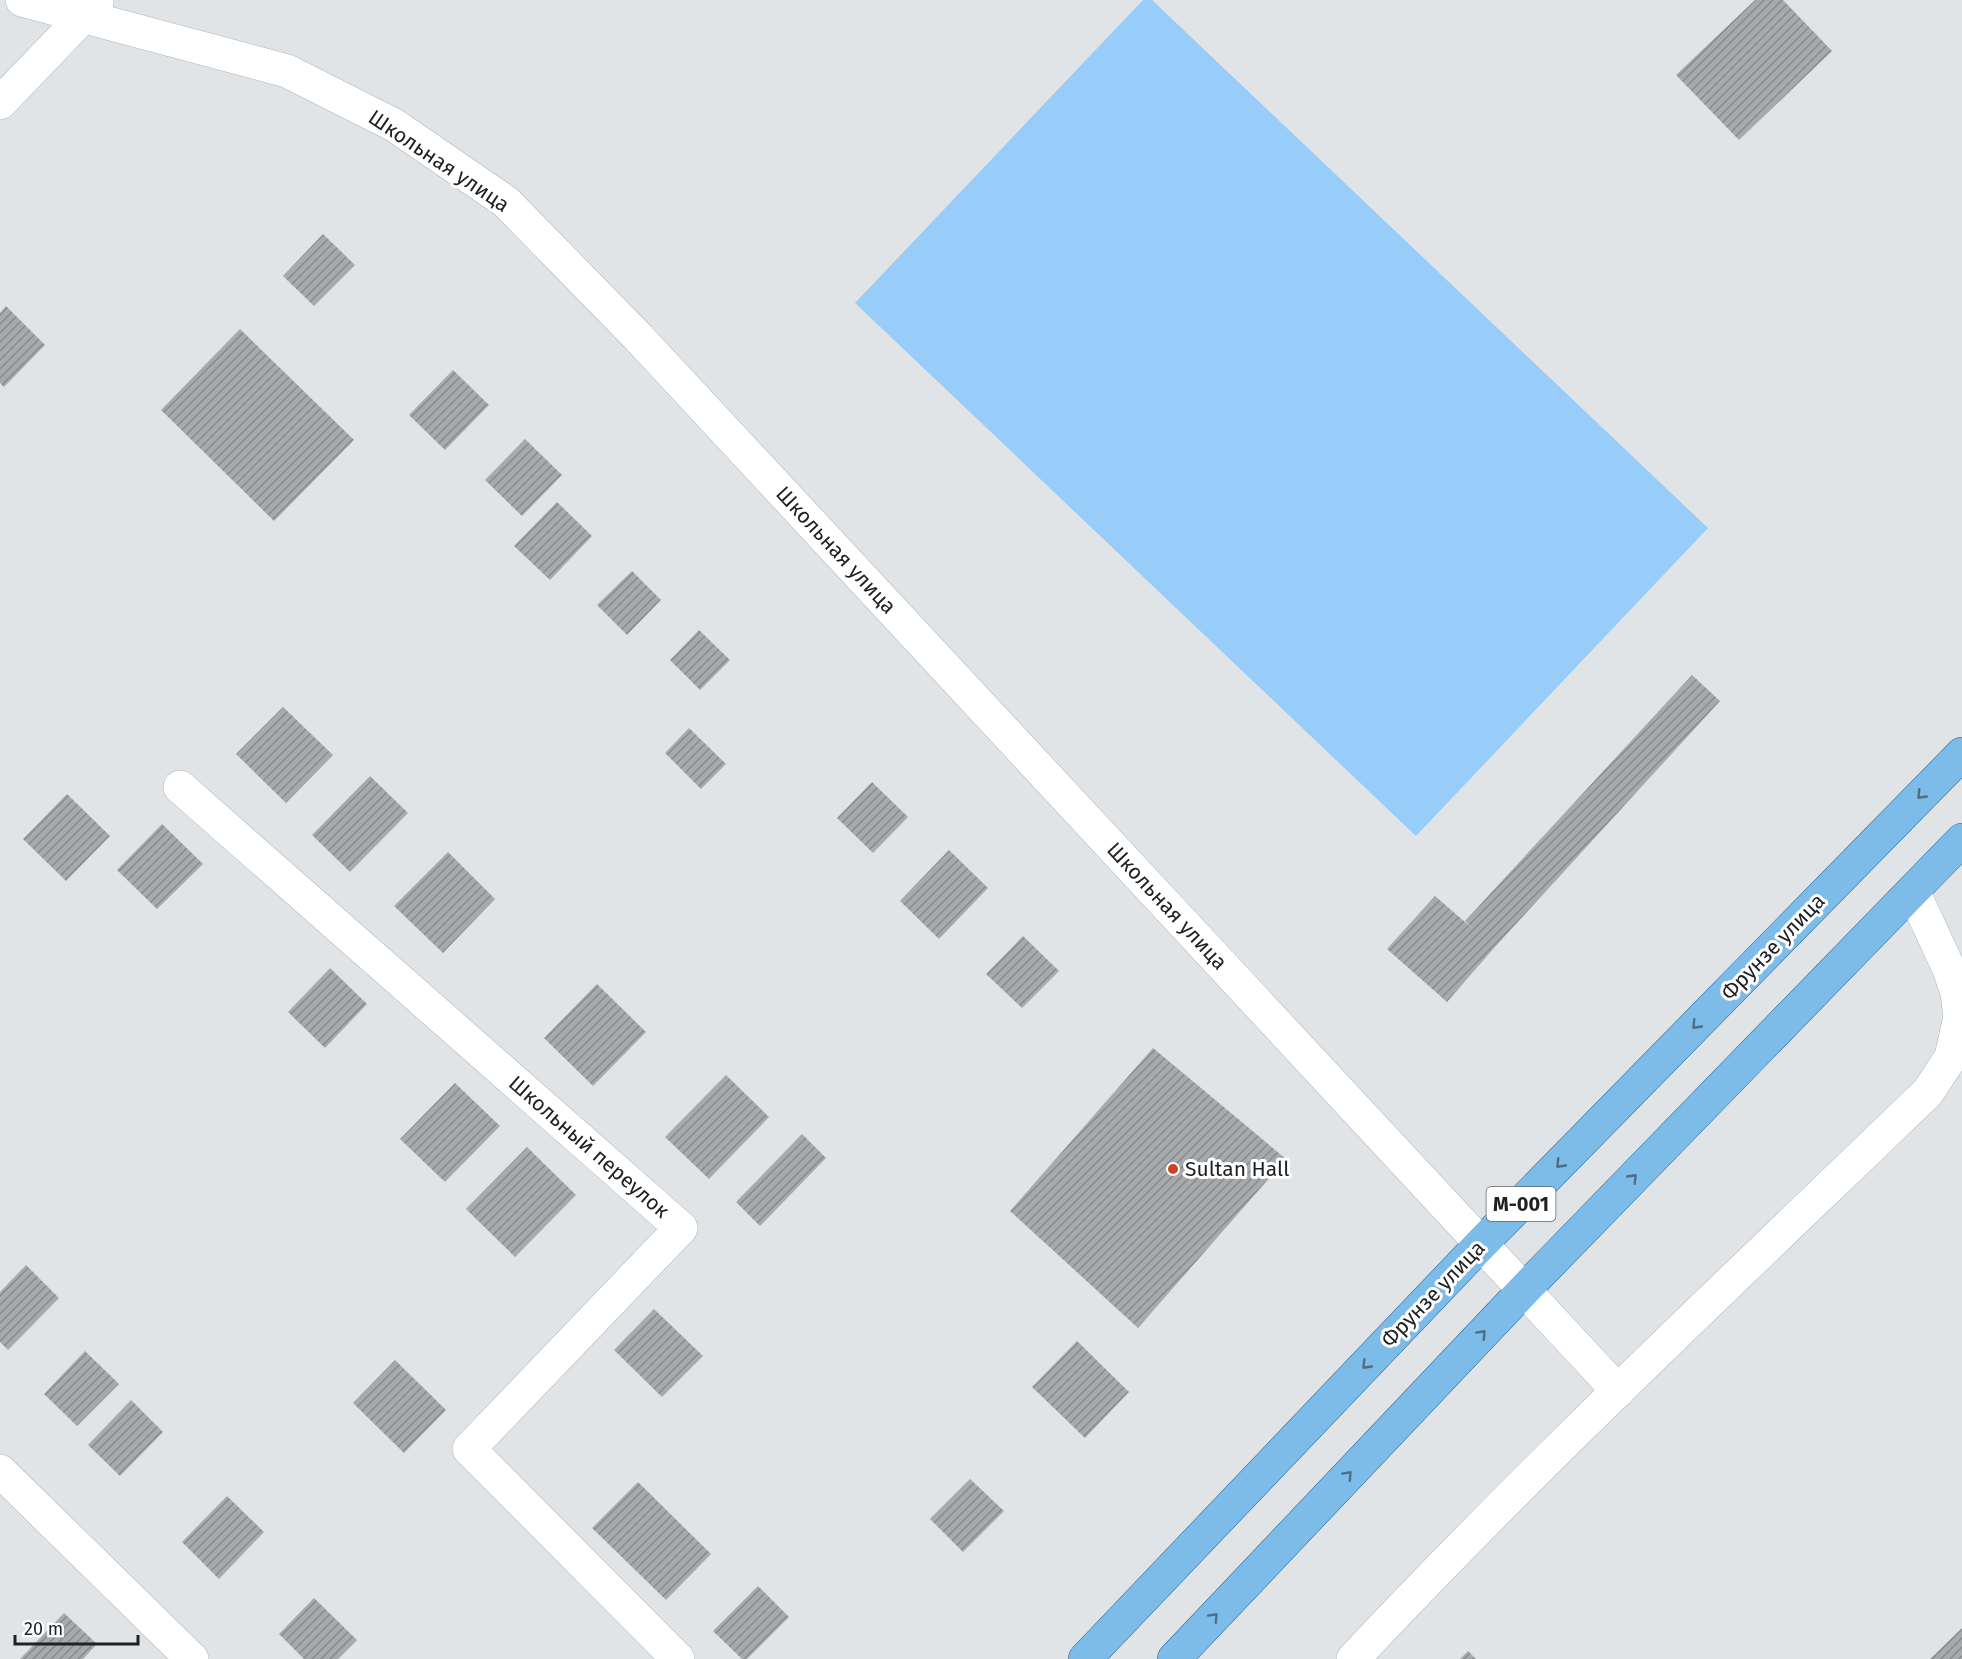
<svg xmlns="http://www.w3.org/2000/svg" width="1962" height="1659" font-family="'Fira Sans',sans-serif">
<style>
.park{fill:#98ccf9}
.building{fill:url(#building-hatch)}
.lines{fill:none;stroke-linecap:round;stroke-linejoin:round}
.minor-casing{stroke:#b0b3b6;stroke-width:34}
.major-casing{stroke:#24699a;stroke-width:34}
.minor{stroke:#fff;stroke-width:33}
.major{stroke:#7dbce9;stroke-width:33}
.oneway{stroke:#4e6e86}
.poi-dot{fill:#ce4422;stroke:#fff;stroke-width:2}
.labels{text-anchor:middle;stroke-width:6;stroke-linejoin:round;paint-order:stroke}
.shield{fill:#fff;stroke:#636464;stroke-width:1.5}
.shield-label{font-size:20px;font-weight:bold;fill:#202122}
.street-label{font-size:21px;fill:#202122;stroke:#fff}
.poi-label{font-size:21px;fill:#202122;stroke:#fff;text-anchor:start}
</style>
<defs>
<pattern id="building-hatch" width="6" height="6" patternUnits="userSpaceOnUse" patternTransform="scale(1.5)"><rect width="6" height="6" fill="#a7aaad"/><path d="M-1 1l2-2M0 6l6-6M5 7l2-2" fill="none" stroke="#888a8c"/></pattern>
</defs>
<rect width="100%" height="100%" fill="#e1e4e7"/>
<polygon class="park" points="1143,0 1152,0 1708,528 1416,836 855,303"/>
<g class="building">
<polygon points="1755,0 1783,0 1832,51 1739,140 1676,75"/>
<polygon points="323,234 355,265 314,306 283,276"/>
<polygon points="6,306 45,345 4,387 0,383 0,313"/>
<polygon points="240,329 354,440 274,521 161,410"/>
<polygon points="453,370 489,405 445,450 409,415"/>
<polygon points="525,439 562,475 522,516 485,480"/>
<polygon points="557,502 592,536 550,580 514,546"/>
<polygon points="632,571 661,600 627,635 597,605"/>
<polygon points="699,630 730,660 700,690 670,660"/>
<polygon points="1692,675 1720,701 1494,948 1447,1002 1387,949 1435,896 1473,929 1465,921"/>
<polygon points="283,707 333,755 286,803 236,754"/>
<polygon points="689,728 726,764 701,789 665,753"/>
<polygon points="370,776 408,813 350,872 312,835"/>
<polygon points="872,782 908,817 873,853 837,818"/>
<polygon points="67,794 110,836 66,881 23,839"/>
<polygon points="162,824 203,864 157,909 117,870"/>
<polygon points="949,850 988,888 939,939 900,901"/>
<polygon points="448,852 495,899 443,953 394,906"/>
<polygon points="1023,936 1059,971 1022,1008 986,974"/>
<polygon points="330,968 367,1004 325,1048 288,1012"/>
<polygon points="597,984 646,1032 593,1086 544,1038"/>
<polygon points="1153,1048 1286,1159 1138,1328 1010,1211"/>
<polygon points="726,1075 769,1117 709,1179 665,1137"/>
<polygon points="455,1083 500,1126 445,1182 400,1139"/>
<polygon points="802,1134 826,1158 760,1226 736,1202"/>
<polygon points="527,1147 576,1195 515,1257 466,1209"/>
<polygon points="26,1265 59,1298 8,1350 0,1342 0,1292"/>
<polygon points="654,1309 703,1356 662,1397 614,1350"/>
<polygon points="1077,1341 1129,1392 1085,1438 1032,1387"/>
<polygon points="85,1351 119,1384 77,1426 44,1394"/>
<polygon points="395,1360 446,1410 404,1453 353,1403"/>
<polygon points="131,1400 163,1432 120,1476 88,1445"/>
<polygon points="970,1479 1004,1511 963,1552 930,1519"/>
<polygon points="638,1482 711,1554 666,1600 592,1528"/>
<polygon points="227,1496 264,1532 219,1579 182,1542"/>
<polygon points="758,1586 789,1617 747,1659 742,1659 713,1631"/>
<polygon points="314,1598 357,1640 338,1659 304,1659 279,1634"/>
<polygon points="64,1613 97,1644 83,1659 20,1659"/>
<polygon points="1962,1628 1962,1659 1930,1659"/>
<polygon points="1468,1651 1476,1659 1460,1659"/>
</g>
<g class="lines">
<g class="minor-casing">
<g id="minor">
<polyline points="22,0 287,71 394,125 506,202 639,338 1618,1391"/>
<polyline points="0,103 97,2"/>
<polyline points="180,787 681,1228 469,1449 678,1659"/>
<polyline points="0,1471 192,1659"/>
<path d="M 1353,1659 C 1537,1463 1734,1279 1928,1092 L 1951,1057 L 1960,1017 L 1957,993 L 1949,969 L 1913,891"/>
</g>
</g>
<g class="major-casing">
<g id="major">
<polyline points="1085,1659 1481,1244 1962,754"/>
<polyline points="1174,1659 1524,1290 1962,840"/>
</g>
</g>
<use href="#minor" class="minor"/>
<use href="#major" class="major"/>
</g>
<defs><path id="oneway-chevron" d="M-2-3.5L2.5 0L-2 3.5" fill="none" stroke-width="1.6" stroke-linecap="round" stroke-linejoin="round" transform="scale(1.5)"/></defs>
<g class="oneway">
<use href="#oneway-chevron" transform="translate(1921 795) rotate(134)"/>
<use href="#oneway-chevron" transform="translate(1696 1025) rotate(134)"/>
<use href="#oneway-chevron" transform="translate(1560 1164) rotate(134)"/>
<use href="#oneway-chevron" transform="translate(1633 1178) rotate(-46)"/>
<use href="#oneway-chevron" transform="translate(1482 1334) rotate(-47)"/>
<use href="#oneway-chevron" transform="translate(1366 1365) rotate(134)"/>
<use href="#oneway-chevron" transform="translate(1348 1475) rotate(-47)"/>
<use href="#oneway-chevron" transform="translate(1214 1617) rotate(-47)"/>
</g>
<circle class="poi-dot" cx="1173" cy="1169" r="6"/>
<g class="labels">
<rect class="shield" x="1486.5" y="1187" width="69" height="34" rx="4.5"/>
<g class="shield-label">
<text x="1521" y="1211">M-001</text>
</g>
<g class="street-label">
<text transform="translate(439 161) rotate(34)" y="7">Школьная улица</text>
<text transform="translate(836 550) rotate(47)" y="7">Школьная улица</text>
<text transform="translate(1167 906) rotate(47)" y="7">Школьная улица</text>
<text transform="translate(1773 947) rotate(-46)" y="7">Фрунзе улица</text>
<text transform="translate(589 1147) rotate(41)" y="7">Школьный переулок</text>
<text transform="translate(1433 1294) rotate(-46)" y="7">Фрунзе улица</text>
</g>
<g class="poi-label">
<text x="1185" y="1176">Sultan Hall</text>
</g>
</g>
<path d="M15 1635v9h123v-9" fill="none" stroke="#202122" stroke-width="3"/>
<text x="24" y="1635" font-size="18" fill="#202122" stroke="#ffffff" stroke-width="4.5" paint-order="stroke">20 m</text>
</svg>
